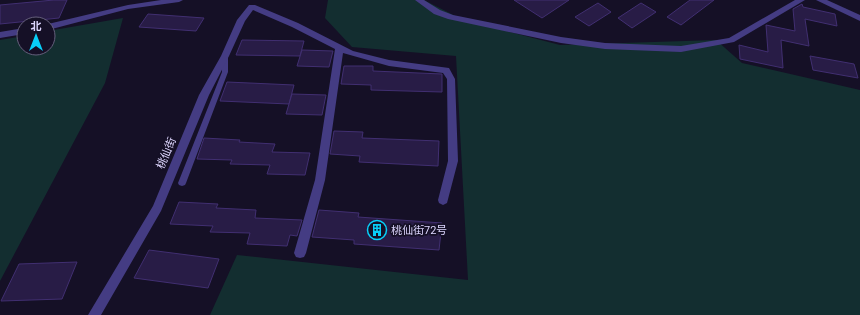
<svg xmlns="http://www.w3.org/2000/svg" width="860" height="315" font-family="Roboto,'Noto Sans SC',sans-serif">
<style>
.green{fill:#132e30}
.building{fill:#281c46;stroke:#412f71}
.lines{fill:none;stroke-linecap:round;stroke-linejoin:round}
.lane{fill:#443c83;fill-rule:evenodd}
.street{fill:#443c83;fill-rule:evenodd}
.labels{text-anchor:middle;stroke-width:3.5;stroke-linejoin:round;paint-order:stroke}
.street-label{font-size:11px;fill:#ddd6fe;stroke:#151026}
.poi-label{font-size:11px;fill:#ddd6fe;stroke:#151026;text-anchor:start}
</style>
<rect width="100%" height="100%" fill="#151026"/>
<g class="green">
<polygon points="328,0 424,0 463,20 560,45 716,40 742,63 860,90 860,315 210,315 237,255 468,280 456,56 352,47 325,18"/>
<polygon points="123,18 105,83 0,281 0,40 24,36 24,48 48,48 48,31"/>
</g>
<g class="building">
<polygon points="54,0 67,0 59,18 0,24 0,5"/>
<polygon points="514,0 569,0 542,18"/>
<polygon points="690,0 714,0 681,25 667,17"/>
<polygon points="598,3 611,12 589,26 575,17"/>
<polygon points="641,3 656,12 632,28 618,18"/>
<polygon points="802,4 803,7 835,14 837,26 805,19 809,46 781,40 783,68 740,59 739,45 768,52 766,25 795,31 793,9"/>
<polygon points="148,14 204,18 196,31 139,27"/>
<polygon points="242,40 304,41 300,56 236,55"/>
<polygon points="302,50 333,51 329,67 297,66"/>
<polygon points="810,56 854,64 858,78 813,70"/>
<polygon points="344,66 373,66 373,71 442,74 442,92 371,90 371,85 341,84"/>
<polygon points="227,82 294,85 289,104 220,101"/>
<polygon points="292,94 326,95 322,115 286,114"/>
<polygon points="334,131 363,132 362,138 439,141 438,166 359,162 360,156 330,154"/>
<polygon points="204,138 240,140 239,142 275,144 272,152 310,153 305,175 267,174 270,165 230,164 232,160 197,159"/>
<polygon points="179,202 218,204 216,208 256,210 255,218 302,220 297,236 290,235 287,246 247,244 250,233 210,232 213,226 170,224"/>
<polygon points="319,210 359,213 358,217 442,223 439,250 354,244 354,240 312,237"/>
<polygon points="149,250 219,259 208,288 134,278"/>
<polygon points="77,262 62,299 1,301 19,264"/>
</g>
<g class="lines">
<polygon class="lane" points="225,54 228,56 228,72 186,183 185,185 182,186 179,185 178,183 222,72 222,56"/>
<g class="street">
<polygon points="161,0 183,0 179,2 128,9 48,30 48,24 128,5"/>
<polygon points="415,0 424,0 440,10 453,15 561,37 605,43 681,46 729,38 795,0 805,0 734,42 681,52 605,49 561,43 448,19 434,14"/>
<polygon points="816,0 827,0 860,15 860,21"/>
<polygon points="249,5 255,5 298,23 353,51 389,60 449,68 455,79 458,161 447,203 443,205 439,203 438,200 448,161 447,79 443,73 389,66 343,53 325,180 306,253 304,257 300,258 296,257 294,253 315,180 335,49 292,27 253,10 245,21 229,56 209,95 161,211 101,315 88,315 153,206 199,95 221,56 237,20"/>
<polygon points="24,28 24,34 0,38 0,32"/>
</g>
</g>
<defs>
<g id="building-ring" transform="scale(1)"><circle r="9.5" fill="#151026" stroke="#08cef8" stroke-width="1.5"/><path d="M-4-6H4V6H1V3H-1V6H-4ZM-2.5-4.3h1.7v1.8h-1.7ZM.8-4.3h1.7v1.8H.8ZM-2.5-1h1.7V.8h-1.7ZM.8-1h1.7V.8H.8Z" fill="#08cef8"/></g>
</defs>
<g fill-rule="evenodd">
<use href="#building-ring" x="377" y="230"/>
</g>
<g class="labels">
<g class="street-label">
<text transform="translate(166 153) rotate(-67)" y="4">桃仙街</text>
</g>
<g class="poi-label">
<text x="391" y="234">桃仙街72号</text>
</g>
</g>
<g transform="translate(36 36)"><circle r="19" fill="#151026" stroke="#655f7c"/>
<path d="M0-3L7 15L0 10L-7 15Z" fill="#08cef8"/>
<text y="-6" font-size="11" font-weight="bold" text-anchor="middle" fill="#ddd6fe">北</text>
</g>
</svg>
